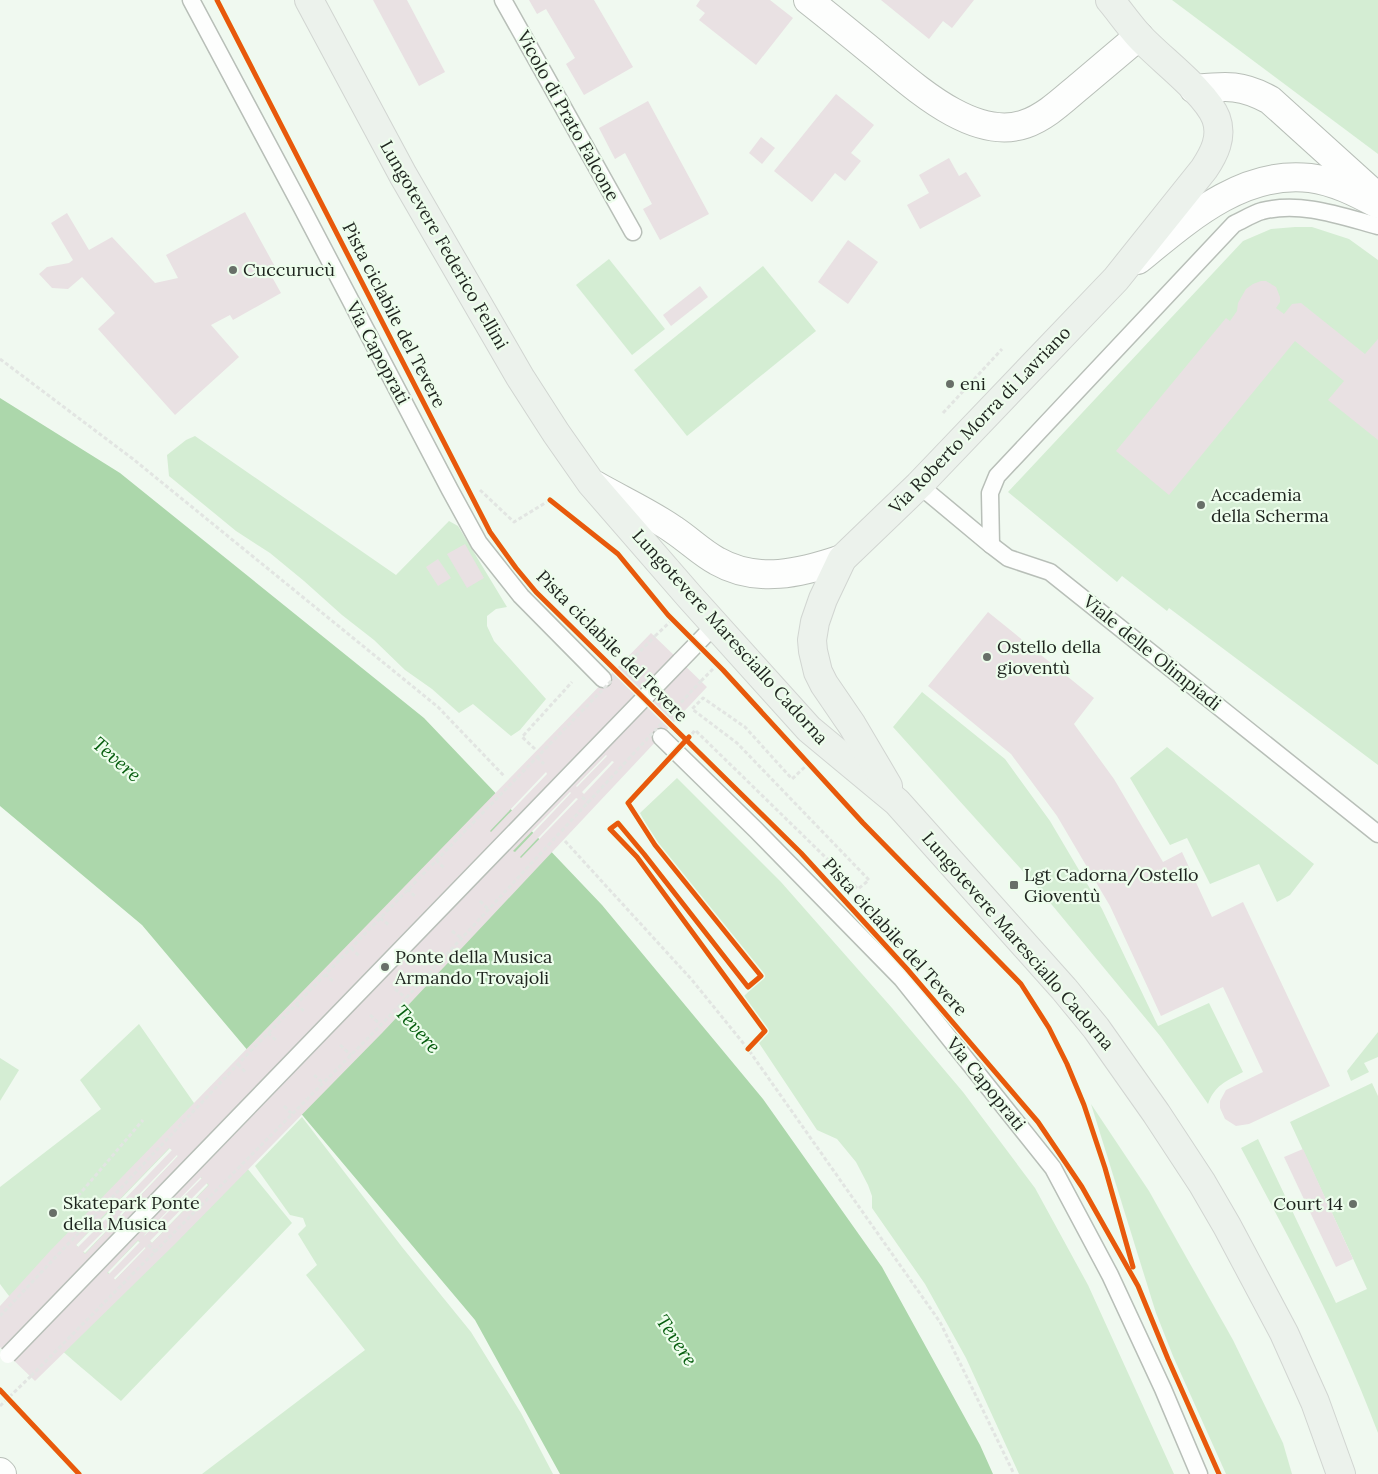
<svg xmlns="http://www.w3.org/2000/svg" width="1378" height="1474" font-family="Lora,serif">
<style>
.green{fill:#d4edd3;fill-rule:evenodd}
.water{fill:#acd7ab}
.building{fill:#e9e1e3;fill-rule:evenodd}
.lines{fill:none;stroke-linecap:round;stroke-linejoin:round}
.lane-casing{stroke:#b8bfb8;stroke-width:19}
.street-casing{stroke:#b8bfb8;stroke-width:30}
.secondary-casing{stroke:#b8bfb8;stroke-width:30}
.primary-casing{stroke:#d1d5d1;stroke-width:30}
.path{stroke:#e2e5e2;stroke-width:3;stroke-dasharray:4 2.5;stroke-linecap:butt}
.lane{stroke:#fdfefd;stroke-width:16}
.street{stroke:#fdfefd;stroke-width:28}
.secondary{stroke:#fdfefd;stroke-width:28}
.primary{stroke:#ecf2ec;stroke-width:28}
.lane-bridge-casing{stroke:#b8bfb8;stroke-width:19;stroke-linecap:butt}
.path-bridge{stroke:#e2e5e2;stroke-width:3;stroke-dasharray:4 2.5;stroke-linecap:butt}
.lane-bridge{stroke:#fdfefd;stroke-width:16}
.cycleway-casing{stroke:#edfdec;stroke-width:8}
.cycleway{stroke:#e8590c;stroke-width:5}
.poi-dot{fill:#686f68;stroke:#edfdec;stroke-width:2}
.labels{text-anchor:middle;stroke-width:4.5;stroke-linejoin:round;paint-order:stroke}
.street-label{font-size:18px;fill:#1e241e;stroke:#edfdec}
.poi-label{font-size:18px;fill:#1e241e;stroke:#edfdec;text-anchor:start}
.water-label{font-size:19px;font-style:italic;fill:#065d0e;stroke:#edfdec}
</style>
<rect width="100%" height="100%" fill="#f0f9f0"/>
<g class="green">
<polygon points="1172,0 1378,0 1378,154"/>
<polygon points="1295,227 1312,227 1349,239 1378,260 1378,765 1169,608 1167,611 1122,576 1117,582 1008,492 1243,241 1271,229"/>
<polygon points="609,259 665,329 632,355 576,285"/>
<polygon points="763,266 816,331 687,436 634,370"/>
<polygon points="195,436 396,575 449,521 458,526 507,607 496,609 487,616 487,626 494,641 546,699 520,730 511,736 473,704 459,713 432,689 405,670 374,640 342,615 304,581 270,553 236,531 169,476 167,455 186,440"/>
<path d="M 922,692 L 1005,759 L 1050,821 L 1102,909 L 1158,1026 L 1209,1003 L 1243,1072 C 1225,1082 1215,1085 1208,1104 L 1161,1037 L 1038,888 L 893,727 Z"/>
<polygon points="1167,747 1314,864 1290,895 1277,902 1259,864 1210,884 1187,838 1170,845 1130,778"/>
<polygon points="677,778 781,882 892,1008 963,1092 1035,1188 1088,1285 1174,1474 1019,1474 966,1358 925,1284 872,1208 872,1196 868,1185 856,1162 837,1139 817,1130 759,1043 767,1030 744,996 765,976 655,842 640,813"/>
<path d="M 139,1024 L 194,1103 L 292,1223 L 121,1401 C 79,1365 32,1329 0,1284 L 0,1187 L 101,1109 L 80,1080 ZM 170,1148 L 178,1156 L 121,1216 L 113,1207 ZM 200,1177 L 208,1185 L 152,1243 L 144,1235 ZM 108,1213 L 116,1221 L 85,1253 L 76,1245 ZM 138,1241 L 146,1248 L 115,1280 L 108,1272 Z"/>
<polygon points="1378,1032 1378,1057 1364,1063 1369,1072 1351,1081 1347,1071"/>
<polygon points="0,1058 19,1070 0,1101"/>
<path d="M 1372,1083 L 1378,1096 L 1378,1433 C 1341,1334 1291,1241 1241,1148 L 1258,1139 L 1336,1303 L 1367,1289 L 1290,1122 Z"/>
<polygon points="1091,1104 1149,1191 1233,1340 1283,1443 1292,1474 1226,1474 1173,1356 1156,1313"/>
<polygon points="302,1117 402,1247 471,1332 521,1413 553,1474 202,1474 365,1350 306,1275 317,1265 298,1234 306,1226 303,1218 290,1215 255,1166"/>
</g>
<polygon class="water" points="0,398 120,473 424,718 602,905 763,1099 882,1267 980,1445 993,1474 560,1474 475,1320 142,925 0,806"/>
<g class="building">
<polygon points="373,0 407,0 445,72 419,86"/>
<polygon points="529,0 594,0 633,67 584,95 566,64 575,58 546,9 537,14"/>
<polygon points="700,0 770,0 793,18 756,65 699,20 705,13 696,6"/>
<polygon points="881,0 974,0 952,28 943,21 929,39"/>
<polygon points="836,94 874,125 851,153 861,161 845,181 835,173 812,202 774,171"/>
<polygon points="648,101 709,214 660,240 643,209 652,204 625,153 615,159 599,128"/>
<polygon points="761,137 775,148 762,164 749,153"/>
<polygon points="949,158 959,176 966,172 981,196 920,229 907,205 929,193 919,175"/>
<polygon points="245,212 279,274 272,277 281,293 233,320 230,315 211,325 239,357 175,415 98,329 115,313 82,277 68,289 52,288 39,274 47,267 69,263 73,260 51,223 67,213 89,250 112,237 155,283 178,278 166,255"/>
<polygon points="848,240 878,262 848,304 818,282"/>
<polygon points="1261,281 1266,281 1276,287 1280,297 1280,302 1276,308 1284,314 1292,304 1301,303 1365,354 1378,339 1378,440 1328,400 1344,381 1295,341 1169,495 1116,451 1226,318 1230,321 1237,311 1238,303 1246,289 1253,284"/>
<polygon points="700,286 708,297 671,326 663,315"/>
<polygon points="465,544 484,578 467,588 447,554"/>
<polygon points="438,559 451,578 438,586 426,567"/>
<polygon points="988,612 1094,698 1074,724 1114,779 1163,862 1182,852 1212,917 1243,902 1330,1086 1249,1124 1236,1126 1225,1119 1220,1108 1220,1101 1226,1090 1263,1072 1223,987 1161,1016 1110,906 1057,816 1011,754 928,686"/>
<path d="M 651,633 L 707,687 L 383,1032 L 175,1244 L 35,1381 L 0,1347 L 0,1306 L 50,1251 ZM 606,755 L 607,756 L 577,787 L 576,786 ZM 612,761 L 614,762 L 584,794 L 582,792 ZM 546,772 L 547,774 L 491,832 L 490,831 ZM 570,792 L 571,793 L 515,852 L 513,851 ZM 576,798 L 578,799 L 521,858 L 520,857 ZM 169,1148 L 172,1150 L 115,1209 L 112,1207 ZM 177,1155 L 178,1156 L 121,1216 L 120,1214 ZM 201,1177 L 202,1178 L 144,1236 L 144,1235 ZM 207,1183 L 209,1185 L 152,1243 L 150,1241 ZM 107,1212 L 110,1215 L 78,1247 L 76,1245 ZM 115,1220 L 116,1221 L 85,1254 L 83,1252 ZM 138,1240 L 140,1242 L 109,1274 L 107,1273 ZM 145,1247 L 146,1248 L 115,1280 L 114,1278 Z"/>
<polygon points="1303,1149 1353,1259 1336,1267 1284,1157"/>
</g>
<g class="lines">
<g class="lane-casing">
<g id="lane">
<polyline points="191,0 301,206 450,490 479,543 521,596 603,679"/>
<polyline points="503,0 633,232"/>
<polyline points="919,485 991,545 1008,558 1050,572 1378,834"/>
<path d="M 991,545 L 990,493 L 997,476 L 1234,224 C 1243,220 1252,214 1262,211 C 1301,201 1341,216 1378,226"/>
<polyline points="680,661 715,625"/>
<polyline points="661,737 756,830 902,979 1053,1168 1110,1275 1163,1389 1199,1474"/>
</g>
</g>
<g class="street-casing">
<g id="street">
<path d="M 808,0 C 831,18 854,37 876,55 C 913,85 973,142 1025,124 C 1046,117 1064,99 1081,85 C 1100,69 1120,52 1139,36"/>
<path d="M 1194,89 C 1226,86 1241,84 1270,100 L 1373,193"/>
<path d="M 1138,260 C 1187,220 1242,170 1310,178 C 1334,181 1357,193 1378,204"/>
<path d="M 595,485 C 621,500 650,513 674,530 C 689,540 702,553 717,561 C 757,584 801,573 842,559"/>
</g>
</g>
<g class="secondary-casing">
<polyline id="secondary" points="0,1472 2,1474"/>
</g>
<g class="primary-casing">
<g id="primary">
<polyline points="309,0 403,175 520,377 556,433 591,483 690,597 809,729 897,802 1064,989 1096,1028 1156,1113 1202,1183 1227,1226 1284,1333 1315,1402 1341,1474"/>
<path d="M 888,786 L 852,725 L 824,684 L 818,672 L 813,651 L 812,640 L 815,622 L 823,599 L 842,559 L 919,485 L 1116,279 L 1204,169 C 1214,154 1223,137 1216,118 C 1206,92 1159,58 1139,36 C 1129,25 1120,12 1110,0"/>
</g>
</g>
<g class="path">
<polyline points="0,359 133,459 438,707 505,777"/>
<polyline points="943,413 1002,349"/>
<polyline points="480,490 514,522 550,500"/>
<polyline points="655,636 671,621"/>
<polyline points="701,681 715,667"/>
<polyline points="692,734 695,730 858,889 869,880 737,743 692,709 703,698 745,727 792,779 807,765"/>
<polyline points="535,749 522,737 572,682"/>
<polyline points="537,757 544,764"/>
<polyline points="582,797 589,803"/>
<polyline points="565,841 692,980 748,1049 940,1322 1014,1474"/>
<polyline points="436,860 444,868"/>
<polyline points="407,889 416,897"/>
<polyline points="480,901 488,909"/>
<polyline points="380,918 389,925"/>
<polyline points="452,931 461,938"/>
<polyline points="351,948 359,956"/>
<polyline points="424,958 435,968"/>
<polyline points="325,974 334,982"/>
<polyline points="395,989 406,998"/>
<polyline points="296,1004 305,1012"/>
<polyline points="370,1015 381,1025"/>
<polyline points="268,1033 277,1041"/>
<polyline points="340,1045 351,1055"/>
<polyline points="238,1064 246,1073"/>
<polyline points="314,1075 323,1083"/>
<polyline points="284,1106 292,1114"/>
<polyline points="78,1196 143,1120"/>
<polyline points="105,1204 112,1212"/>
<polyline points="148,1245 156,1252"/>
<polyline points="0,1406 31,1376"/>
</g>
<use href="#lane" class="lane"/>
<use href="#street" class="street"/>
<use href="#secondary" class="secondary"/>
<use href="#primary" class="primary"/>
<g class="lane-bridge-casing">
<polyline id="lane-bridge" points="8,1355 680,661"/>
</g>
<g class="path-bridge">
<polyline points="0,1316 238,1064 655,636"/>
<polyline points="31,1376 381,1025 701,681"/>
</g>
<use href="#lane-bridge" class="lane-bridge"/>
<g class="cycleway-casing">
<g id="cycleway">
<polyline points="217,0 490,532 516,568 536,592 801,853 907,969 1038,1122 1082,1187 1138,1286 1168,1359 1219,1474"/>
<polyline points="550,500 618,554 668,615 723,670 863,823 1021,984 1049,1028 1067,1064 1084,1105 1105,1168 1133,1267"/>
<polyline points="689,737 628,803 655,845 761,976 748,987 644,854 618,823 610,829 637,857 765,1031 748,1049"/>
<polyline points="0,1390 79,1474"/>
</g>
</g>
<use href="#cycleway" class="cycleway"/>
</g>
<g class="poi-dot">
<circle cx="233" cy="270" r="5"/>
<circle cx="950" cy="384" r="5"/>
<circle cx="1201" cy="505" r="5"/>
<circle cx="987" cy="657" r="5"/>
<rect x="1009" y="880" width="10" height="10" rx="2.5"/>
<circle cx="385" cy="967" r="5"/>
<circle cx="1353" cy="1204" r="5"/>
<circle cx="53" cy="1213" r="5"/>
</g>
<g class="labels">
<g class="street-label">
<text transform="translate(568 116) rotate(61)" y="6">Vicolo di Prato Falcone</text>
<text transform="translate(444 245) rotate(60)" y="6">Lungotevere Federico Fellini</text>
<text transform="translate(394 315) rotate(63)" y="6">Pista ciclabile del Tevere</text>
<text transform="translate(378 353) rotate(62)" y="6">Via Capoprati</text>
<text transform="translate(980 420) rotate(-46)" y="6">Via Roberto Morra di Lavriano</text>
<text transform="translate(730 637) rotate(48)" y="6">Lungotevere Maresciallo Cadorna</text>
<text transform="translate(612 646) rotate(45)" y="6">Pista ciclabile del Tevere</text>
<text transform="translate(1152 653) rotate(39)" y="6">Viale delle Olimpiadi</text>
<text transform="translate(895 937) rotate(48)" y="6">Pista ciclabile del Tevere</text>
<text transform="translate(1018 941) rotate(49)" y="6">Lungotevere Maresciallo Cadorna</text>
<text transform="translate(986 1084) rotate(51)" y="6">Via Capoprati</text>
</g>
<g class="poi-label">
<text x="243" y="276">Cuccurucù</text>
<text x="960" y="390">eni</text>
<text x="1211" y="501">Accademia<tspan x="1211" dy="21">della Scherma</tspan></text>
<text x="997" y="653">Ostello della<tspan x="997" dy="21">gioventù</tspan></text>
<text x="1024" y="881">Lgt Cadorna/Ostello<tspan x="1024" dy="21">Gioventù</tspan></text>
<text x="395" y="963">Ponte della Musica<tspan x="395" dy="21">Armando Trovajoli</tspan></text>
<text x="63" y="1209">Skatepark Ponte<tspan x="63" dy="21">della Musica</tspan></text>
<text x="1343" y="1210" text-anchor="end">Court 14</text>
</g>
<g class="water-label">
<text transform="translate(117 759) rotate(41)" y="7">Tevere</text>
<text transform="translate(418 1029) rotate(48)" y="7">Tevere</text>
<text transform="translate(677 1340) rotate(56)" y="7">Tevere</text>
</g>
</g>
</svg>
